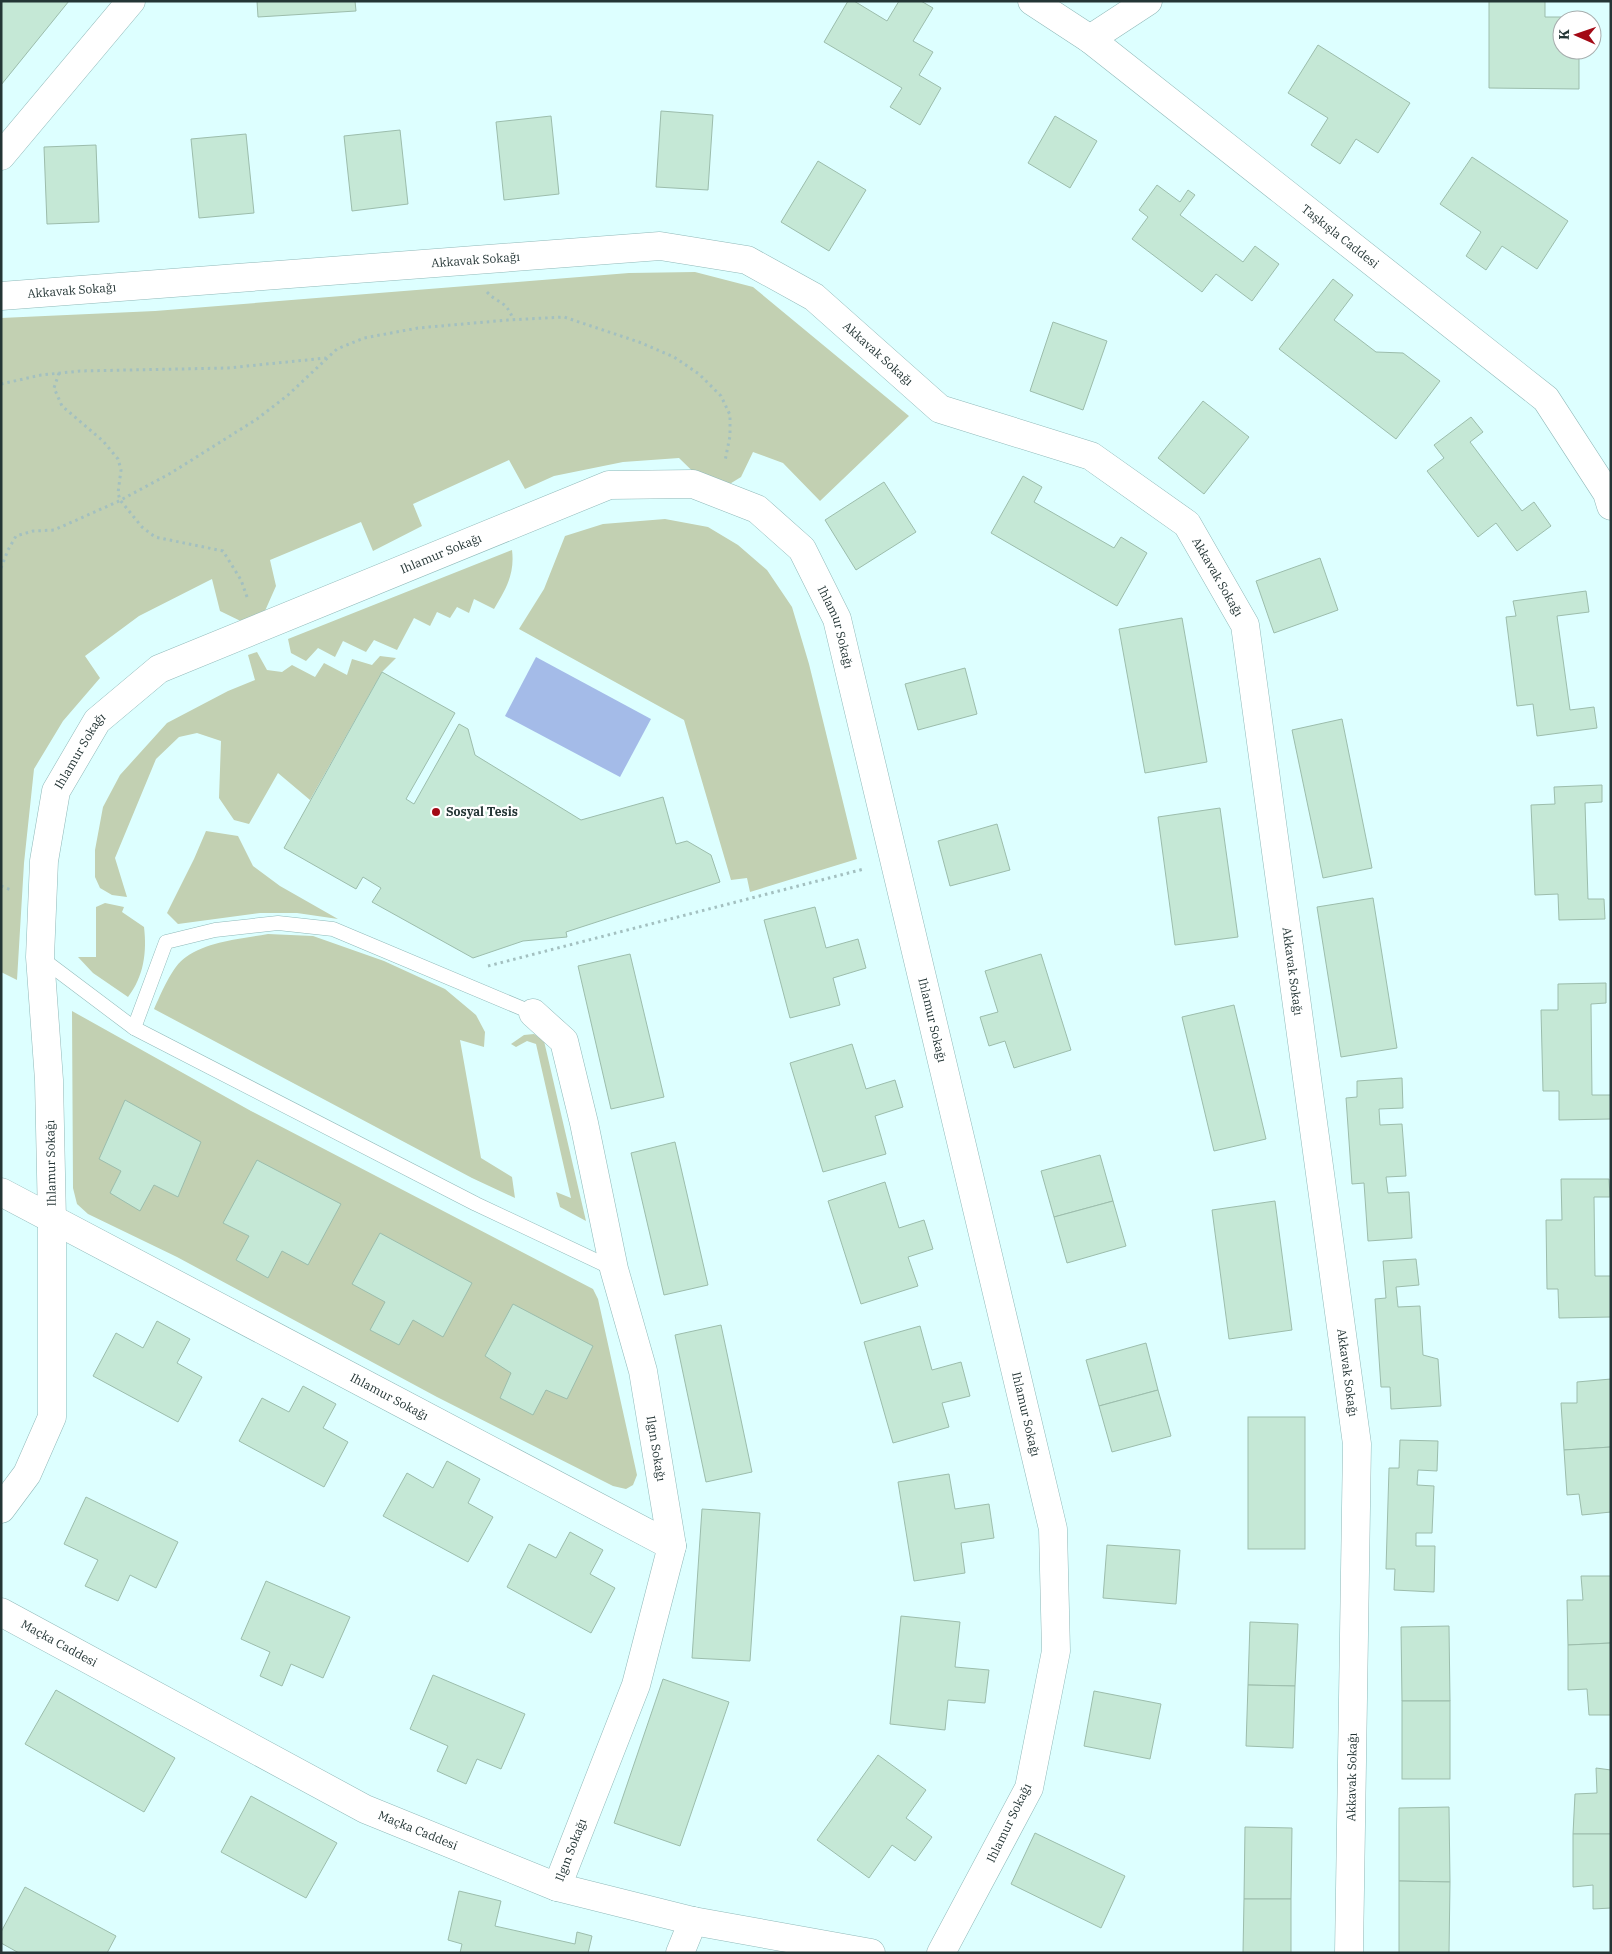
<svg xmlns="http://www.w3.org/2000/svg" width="1612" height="1954" font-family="'IBM Plex Serif',serif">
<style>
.green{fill:#c2d0b2}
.water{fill:#a4bbe8}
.building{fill:#c5e8d6;stroke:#9cbdac}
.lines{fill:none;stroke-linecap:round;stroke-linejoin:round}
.service-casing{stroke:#90b9b9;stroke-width:15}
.minor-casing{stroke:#90b9b9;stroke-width:29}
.path{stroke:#a3c0c0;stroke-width:3;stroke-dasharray:2.5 4;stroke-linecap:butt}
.service{stroke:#fff;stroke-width:14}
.minor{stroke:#fff;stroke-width:28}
.poi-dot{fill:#a30915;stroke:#fff;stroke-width:2}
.labels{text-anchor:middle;stroke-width:4.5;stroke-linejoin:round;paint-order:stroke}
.street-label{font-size:12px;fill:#243535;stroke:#fff}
.poi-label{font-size:12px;font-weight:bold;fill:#243535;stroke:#fff;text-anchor:start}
</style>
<rect width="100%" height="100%" fill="#dff"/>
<g class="green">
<polygon points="695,272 753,287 909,416 820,501 783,463 753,452 741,477 715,493 679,458 623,462 554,476 525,489 509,460 413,504 422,526 373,551 361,522 270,560 276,586 257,629 220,611 212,579 139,616 85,656 100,678 63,721 34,769 24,863 17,980 1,972 1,318 155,311 629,273"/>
<polygon points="665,519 708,527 738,545 767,570 792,607 809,664 857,859 750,892 747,878 731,880 684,720 519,629 544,589 565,536 603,524"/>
<path d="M 512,550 C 515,574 506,589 494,609 L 474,599 L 469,613 L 457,607 L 450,618 L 437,612 L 430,626 L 414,618 L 397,650 L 374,640 L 366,652 L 343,641 L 335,657 L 318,648 L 306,661 L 291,653 L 288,639 Z"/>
<polygon points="257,652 267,670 282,672 292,665 315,677 324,663 347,675 352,659 372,665 380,656 396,658 382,672 310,800 278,773 249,824 234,820 219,798 221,741 197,733 179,737 156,759 115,858 127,897 112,895 100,888 95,877 95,850 103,807 120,775 167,723 228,691 255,680 248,655"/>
<polygon points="206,831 238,836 253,866 280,886 338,919 297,913 260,913 178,924 167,913 194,859"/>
<path d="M 105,903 L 124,907 L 122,912 L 144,927 C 147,952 144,976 128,997 L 93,973 L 78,957 L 96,957 L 96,907 Z"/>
<path d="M 268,934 L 313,936 L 384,961 L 445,989 L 476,1015 L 485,1032 L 484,1047 L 460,1040 L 481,1158 L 512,1177 L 515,1198 L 472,1178 L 154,1009 C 161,994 172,966 186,957 C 209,941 241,939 268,934 Z"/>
<polygon points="72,1011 251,1111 593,1289 598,1299 637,1475 633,1485 626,1489 613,1486 437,1397 177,1257 88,1214 77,1204 73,1188"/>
<polygon points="534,1034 544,1041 586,1221 560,1207 556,1192 571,1198 536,1044 527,1041 516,1047 511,1044 524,1035"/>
</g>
<polygon class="water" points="536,657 651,719 620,777 505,716"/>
<g class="building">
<polygon points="1,1 69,1 1,85"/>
<polygon points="257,1 355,1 356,11 258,17"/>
<polygon points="848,1 854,1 887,21 899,1 921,1 933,8 913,41 933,52 919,75 941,88 920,125 890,107 902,88 824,42"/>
<polygon points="1489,1 1545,1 1545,17 1579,17 1579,20 1562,20 1562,50 1579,50 1579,89 1489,88"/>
<polygon points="1318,45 1410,103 1378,153 1356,139 1340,164 1311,145 1328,118 1288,93"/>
<polygon points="661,111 713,115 708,190 656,187"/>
<polygon points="551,116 559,194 504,200 496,122"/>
<polygon points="1055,116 1097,141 1070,188 1028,163"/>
<polygon points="400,130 408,204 352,211 344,136"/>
<polygon points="246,134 254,213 199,218 191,139"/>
<polygon points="96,145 99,222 47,224 44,147"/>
<polygon points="1472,157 1568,221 1537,269 1502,246 1486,270 1466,256 1481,232 1440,204"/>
<polygon points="818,161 866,190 829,251 781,222"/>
<polygon points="1157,185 1180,202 1188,190 1195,195 1180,215 1243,262 1255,246 1279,264 1252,301 1216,274 1202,292 1132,239 1148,217 1139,210"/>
<polygon points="1333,279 1353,295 1334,320 1376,352 1403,353 1440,381 1396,439 1279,349"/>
<polygon points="1053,322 1107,341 1083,410 1030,391"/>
<polygon points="1203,401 1249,437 1204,494 1158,458"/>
<polygon points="1471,417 1483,432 1470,442 1522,511 1534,502 1551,526 1517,551 1496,523 1478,537 1427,471 1444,458 1434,445"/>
<polygon points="1023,476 1042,487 1034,502 1114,548 1121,537 1147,553 1117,606 991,533"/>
<polygon points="884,482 916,532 856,570 825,520"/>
<polygon points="1320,558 1338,610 1274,633 1256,581"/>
<polygon points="1586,591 1589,612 1557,616 1570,710 1594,707 1597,728 1537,736 1533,704 1517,706 1506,617 1516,616 1513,601"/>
<polygon points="1182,618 1207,762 1145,773 1119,629"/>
<polygon points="965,668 977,714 918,730 905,684"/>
<polygon points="382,672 455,713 406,799 414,804 459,724 468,729 475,755 581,820 663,797 676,844 687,841 711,855 720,882 566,932 567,937 523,941 473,958 372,902 381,888 363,877 356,889 284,848"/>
<polygon points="1342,719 1372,868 1323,878 1292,730"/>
<polygon points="1602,785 1602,802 1585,803 1588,899 1604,899 1605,919 1559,920 1558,894 1535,895 1531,805 1555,804 1554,787"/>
<polygon points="1220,808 1238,937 1175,945 1158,817"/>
<polygon points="997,824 1010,870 950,886 938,841"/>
<polygon points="1373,898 1397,1048 1341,1057 1317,907"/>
<polygon points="815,907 826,948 858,939 866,968 833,978 840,1005 790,1018 764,920"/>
<polygon points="630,954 664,1097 611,1109 578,966"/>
<polygon points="1041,954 1071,1050 1014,1068 1005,1041 989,1046 980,1017 998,1012 985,971"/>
<polygon points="1606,983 1606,1003 1591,1004 1592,1095 1611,1095 1611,1119 1559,1120 1559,1091 1543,1091 1541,1010 1558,1010 1558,984"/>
<polygon points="1234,1005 1266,1139 1214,1151 1182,1017"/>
<polygon points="852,1044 866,1089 895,1080 903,1107 875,1116 886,1154 823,1172 790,1063"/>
<polygon points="1402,1078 1403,1108 1379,1109 1380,1125 1402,1124 1406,1176 1386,1177 1388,1193 1409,1192 1412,1238 1368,1241 1364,1183 1352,1184 1346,1098 1357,1097 1357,1081"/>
<polygon points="125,1100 201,1142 178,1197 154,1185 140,1211 110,1193 121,1171 99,1159"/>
<polygon points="675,1142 708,1285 664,1295 631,1153"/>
<polygon points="1100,1155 1113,1201 1054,1217 1041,1171"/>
<polygon points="257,1160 341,1204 308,1265 282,1251 268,1278 236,1260 249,1236 223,1223"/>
<polygon points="1561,1179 1609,1179 1610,1197 1594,1197 1595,1276 1611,1276 1611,1317 1559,1318 1558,1289 1547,1289 1546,1220 1562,1220"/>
<polygon points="885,1182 899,1228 924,1220 933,1249 908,1257 918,1286 861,1304 828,1201"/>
<polygon points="1113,1201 1126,1246 1067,1263 1054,1217"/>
<polygon points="1275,1201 1292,1330 1229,1339 1212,1210"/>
<polygon points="380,1233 472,1283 443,1337 413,1320 399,1345 370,1330 385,1302 352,1284"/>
<polygon points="1416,1259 1419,1285 1396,1287 1398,1307 1420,1306 1423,1355 1438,1359 1441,1406 1391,1409 1390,1387 1381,1387 1375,1299 1386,1298 1383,1261"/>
<polygon points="513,1304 593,1346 567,1399 546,1390 533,1415 500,1398 511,1373 485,1356"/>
<polygon points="157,1321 190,1339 177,1363 202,1377 178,1422 93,1376 116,1333 143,1348"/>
<polygon points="721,1325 752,1472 706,1482 675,1335"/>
<polygon points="920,1326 932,1370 961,1362 970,1396 942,1403 949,1427 893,1443 864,1342"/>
<polygon points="1146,1343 1158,1390 1099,1406 1086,1360"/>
<polygon points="1611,1379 1611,1447 1564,1450 1561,1403 1577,1403 1577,1382"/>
<polygon points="303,1386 336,1404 323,1428 348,1442 324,1487 239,1441 262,1398 289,1412"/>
<polygon points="1158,1390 1171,1436 1112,1452 1099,1406"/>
<rect x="1248" y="1417" width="57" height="132"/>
<polygon points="1400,1440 1438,1441 1437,1471 1418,1470 1417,1485 1434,1486 1432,1533 1416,1533 1416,1546 1435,1546 1434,1592 1394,1590 1395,1569 1386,1569 1389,1468 1399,1468"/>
<polygon points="1611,1447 1611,1512 1582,1515 1579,1494 1567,1495 1564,1450"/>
<polygon points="447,1461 480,1479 468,1503 493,1517 468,1562 383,1516 407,1473 433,1488"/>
<polygon points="949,1474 955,1509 989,1504 994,1538 961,1543 965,1573 914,1581 898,1482"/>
<polygon points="86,1497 178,1542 156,1588 130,1575 118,1601 85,1586 98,1560 64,1544"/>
<polygon points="702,1509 760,1513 750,1661 692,1658"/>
<polygon points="570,1532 603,1550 590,1574 615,1588 591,1633 507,1587 529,1544 556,1558"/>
<polygon points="1107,1545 1180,1550 1176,1604 1103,1598"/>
<polygon points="1581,1576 1611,1576 1611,1643 1568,1645 1567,1600 1583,1600"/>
<polygon points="266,1581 350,1617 323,1678 291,1664 282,1686 260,1676 270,1652 241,1639"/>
<polygon points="901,1616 960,1622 955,1667 989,1670 985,1703 948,1700 945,1730 890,1724"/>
<polygon points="1250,1622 1298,1624 1295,1686 1248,1685"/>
<polygon points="1449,1626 1450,1701 1402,1701 1401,1627"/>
<polygon points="1611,1643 1611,1715 1589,1715 1587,1689 1568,1690 1568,1645"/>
<polygon points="433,1675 525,1714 501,1769 477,1759 466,1784 437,1771 448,1746 410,1729"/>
<polygon points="663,1679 729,1702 680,1846 614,1823"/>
<polygon points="1248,1685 1295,1686 1293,1748 1246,1746"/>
<polygon points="56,1690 175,1758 144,1812 25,1744"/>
<polygon points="1094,1691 1161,1704 1150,1759 1084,1746"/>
<rect x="1402" y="1701" width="48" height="78"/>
<polygon points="878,1755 926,1790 906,1818 932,1837 915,1861 892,1845 869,1878 817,1840"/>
<polygon points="1596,1768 1611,1770 1611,1834 1573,1834 1575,1794 1597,1793"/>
<polygon points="251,1796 337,1843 306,1898 221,1852"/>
<polygon points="1449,1807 1450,1882 1399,1881 1399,1808"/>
<polygon points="1245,1827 1292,1828 1291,1899 1244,1899"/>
<polygon points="1035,1833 1125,1876 1101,1928 1011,1884"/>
<polygon points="1573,1834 1611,1834 1611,1908 1593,1909 1593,1885 1573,1887"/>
<polygon points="1399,1881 1450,1882 1449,1953 1399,1953"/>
<polygon points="25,1887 116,1936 107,1953 19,1953 1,1943 1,1932"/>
<polygon points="459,1891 501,1901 495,1926 575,1944 577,1932 592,1936 588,1953 460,1953 462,1944 448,1940"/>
<polygon points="1244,1899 1291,1899 1291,1953 1243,1953"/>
</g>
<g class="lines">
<g class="service-casing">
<g id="service">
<polyline points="41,958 134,1028 476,1204 614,1269"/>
<polyline points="134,1028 166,942 215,930 278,923 333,929 533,1013"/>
</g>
</g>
<g class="minor-casing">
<g id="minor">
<path id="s1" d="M 1032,1 L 1090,39 L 1546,399 L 1607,493 L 1611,506"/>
<polyline points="1090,39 1148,1"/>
<polyline points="1,156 131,1"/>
<path id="s2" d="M 1,296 L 660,246 L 747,260 L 814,297 L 940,409 L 1091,456 L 1187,524 L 1245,625 L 1357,1444 L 1349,1953"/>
<path id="s3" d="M 533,1013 L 564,1041 L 584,1123 L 614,1269 L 643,1371 L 672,1546 L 636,1685 L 557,1887"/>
<path id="s4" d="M 1,1192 L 672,1546"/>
<path id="s5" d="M 1,1509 L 27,1474 L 52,1417 L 52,1220 L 49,1080 L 40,957 L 44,861 L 56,791 L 97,721 L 159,669 L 609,485 L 693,484 L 757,509 L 802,549 L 837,619 L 1053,1529 L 1056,1651 L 1029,1788 L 941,1953"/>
<path id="s6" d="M 1,1612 L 365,1809 L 557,1887 L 693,1921 L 871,1953"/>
<polyline points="680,1953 693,1921"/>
</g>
</g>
<g class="path">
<path d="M 487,292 C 499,305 505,299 513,319"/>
<polyline points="59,373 54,388 62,406 103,441 118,459 121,470 118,493 120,500 142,527 155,537 223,551 241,580 247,597"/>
<polyline points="1,384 41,375 80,371 228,368 326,358"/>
<polyline points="1,568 8,550 16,536 33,531 54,530 117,502 171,473 257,419 288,395 337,349 364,338 418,328 508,320 564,317 639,342 674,357 699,374 721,396 730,415 730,436 725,461"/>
<polyline points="1,886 11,890"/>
<polyline points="488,966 864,869"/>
</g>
<use href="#service" class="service"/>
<use href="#minor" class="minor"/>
</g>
<circle class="poi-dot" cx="436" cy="812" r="5"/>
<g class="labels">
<g class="street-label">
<text dy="4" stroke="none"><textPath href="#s1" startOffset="388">Taşkışla Caddesi</textPath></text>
<text dy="4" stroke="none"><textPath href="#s2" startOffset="476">Akkavak Sokağı</textPath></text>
<text dy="4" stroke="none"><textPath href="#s2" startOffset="71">Akkavak Sokağı</textPath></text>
<text dy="4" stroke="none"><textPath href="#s2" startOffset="911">Akkavak Sokağı</textPath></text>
<text dy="4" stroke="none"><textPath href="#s5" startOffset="1200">Ihlamur Sokağı</textPath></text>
<text dy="4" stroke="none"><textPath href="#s2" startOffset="1331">Akkavak Sokağı</textPath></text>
<text dy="4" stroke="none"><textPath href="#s5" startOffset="1680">Ihlamur Sokağı</textPath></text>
<text dy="4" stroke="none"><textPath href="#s5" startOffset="780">Ihlamur Sokağı</textPath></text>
<text dy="4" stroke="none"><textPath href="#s2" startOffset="1736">Akkavak Sokağı</textPath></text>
<text dy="4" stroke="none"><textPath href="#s5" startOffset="2085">Ihlamur Sokağı</textPath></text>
<text transform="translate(51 1163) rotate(-91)" y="4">Ihlamur Sokağı</text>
<text dy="4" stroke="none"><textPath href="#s2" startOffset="2141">Akkavak Sokağı</textPath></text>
<text dy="4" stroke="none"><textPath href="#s4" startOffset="439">Ihlamur Sokağı</textPath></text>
<text dy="4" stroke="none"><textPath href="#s5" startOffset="2490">Ihlamur Sokağı</textPath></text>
<text dy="4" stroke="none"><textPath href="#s3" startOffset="460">Ilgın Sokağı</textPath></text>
<text dy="4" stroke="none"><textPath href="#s6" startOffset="66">Maçka Caddesi</textPath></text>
<text transform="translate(1352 1777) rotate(-89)" y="4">Akkavak Sokağı</text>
<text transform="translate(1009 1823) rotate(-64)" y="4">Ihlamur Sokağı</text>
<text dy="4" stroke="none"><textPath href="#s6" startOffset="471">Maçka Caddesi</textPath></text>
<text transform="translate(571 1850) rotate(-69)" y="4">Ilgın Sokağı</text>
</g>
<g class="poi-label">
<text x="446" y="816">Sosyal Tesis</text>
</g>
</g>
<rect width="1612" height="1954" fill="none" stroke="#243535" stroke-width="5"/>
<g transform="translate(1577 35) rotate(272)"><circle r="24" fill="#ffffff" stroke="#a7aeae"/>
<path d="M0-4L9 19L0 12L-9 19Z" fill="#a30915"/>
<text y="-8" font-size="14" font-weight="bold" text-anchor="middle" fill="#243535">K</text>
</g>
</svg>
